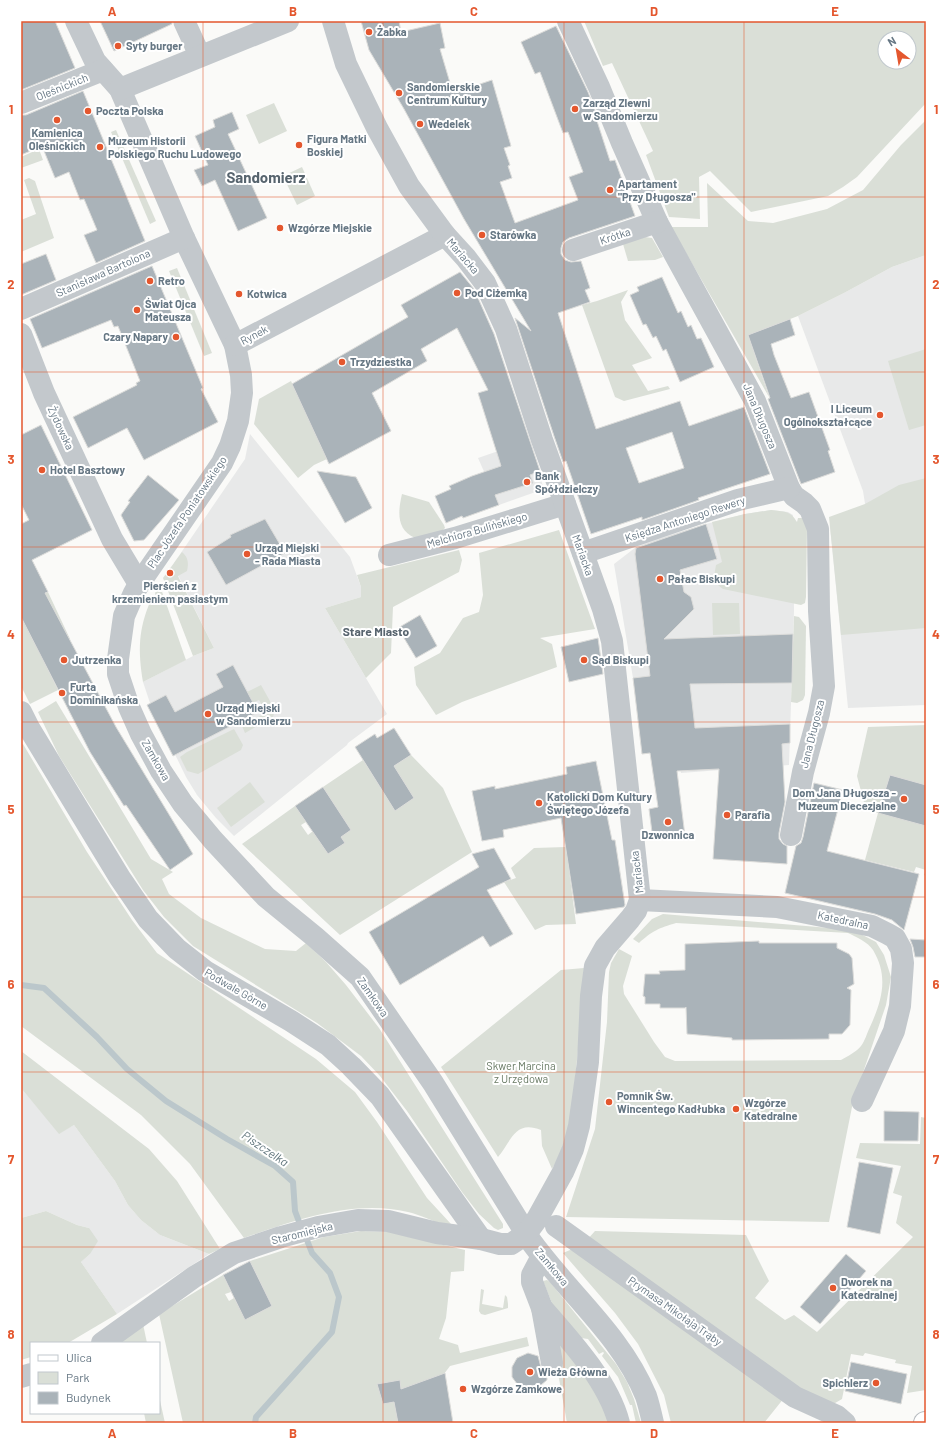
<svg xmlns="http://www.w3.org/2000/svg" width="947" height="1444" font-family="Barlow,sans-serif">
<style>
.built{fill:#e8e9e9}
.green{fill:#dadfd7;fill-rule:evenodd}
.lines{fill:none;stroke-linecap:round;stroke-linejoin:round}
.stream{stroke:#bbc7cb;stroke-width:6}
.building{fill:#aab3b9;stroke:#dcdcda;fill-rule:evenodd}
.major-casing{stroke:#b5babe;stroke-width:24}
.minor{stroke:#c3c8cc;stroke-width:22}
.major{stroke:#fff;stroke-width:22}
.grid{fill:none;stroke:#e4572e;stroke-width:1;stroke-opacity:0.55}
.poi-dot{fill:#e4572e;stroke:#fff;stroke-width:1.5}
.labels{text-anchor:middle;stroke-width:4;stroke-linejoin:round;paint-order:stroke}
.poi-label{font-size:11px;font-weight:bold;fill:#657683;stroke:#fff;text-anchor:start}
.street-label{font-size:11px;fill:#657683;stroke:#fff}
.park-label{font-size:11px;fill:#687a64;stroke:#fff}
.neighbourhood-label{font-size:12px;font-weight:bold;fill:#57646e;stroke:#fff}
.water-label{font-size:12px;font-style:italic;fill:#60757c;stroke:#fff}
.district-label{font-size:15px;font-weight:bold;fill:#57646e;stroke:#fff}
.neatline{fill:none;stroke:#e4572e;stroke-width:1.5}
.grid-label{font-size:13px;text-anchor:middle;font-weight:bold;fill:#e4572e}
</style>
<rect width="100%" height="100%" fill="#fafaf8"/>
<g class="built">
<polygon points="926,255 926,705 848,708 830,526 867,516 863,491 798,316 844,293 892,267"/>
<polygon points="250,434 350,557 361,587 361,597 325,608 387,714 348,743 347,745 234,836 216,818 197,795 186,777 150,703 143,682 193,656 214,648 178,575 174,563 245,459"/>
<polygon points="528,441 544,489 499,505 478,458"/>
<polygon points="771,510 788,512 793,515 794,611 789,765 681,773 676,751 642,754 633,678 614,564 640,544 706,524 745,514"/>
<polygon points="21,1088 59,1133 74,1125 115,1181 128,1205 141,1220 160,1235 209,1254 117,1314 81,1262 90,1254 89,1228 77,1225 46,1211 21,1218"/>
</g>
<g class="green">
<path d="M 584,21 L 923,21 L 926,28 L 926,103 L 857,177 L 843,187 L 828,196 L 751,212 L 710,171 L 699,177 L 700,219 L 669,217 L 646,155 L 653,151 L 612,63 L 603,66 ZM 885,38 L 909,38 L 909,62 L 885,62 Z"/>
<polygon points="274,103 287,131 259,144 246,115"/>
<polygon points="926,120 926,255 892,267 844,293 798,316 748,335 769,397 671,227 708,227 707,183 748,221 773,223 827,209 863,190 901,145"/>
<polygon points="116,130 156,221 150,224 111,132"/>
<polygon points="39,149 43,160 21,168 21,157"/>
<polygon points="302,167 315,196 297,205 283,176"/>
<polygon points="29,178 35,181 54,238 21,252 21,220 36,214 24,180"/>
<polygon points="645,237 652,238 663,257 655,260 628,261 623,244"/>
<polygon points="177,268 212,353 204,356 169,271"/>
<polygon points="628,290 621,302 625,320 652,358 632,365 648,391 668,386 670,389 624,401 615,397 582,305 597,301"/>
<polygon points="926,349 926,425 909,430 888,361"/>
<polygon points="291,381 327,459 314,465 298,478 254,424 259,399"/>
<polygon points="926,478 926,628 841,635 829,517 865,504 899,485"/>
<path d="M 402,494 L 429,502 L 444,525 L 445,528 L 442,531 L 415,538 C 396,530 398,511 402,494 Z"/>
<path d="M 771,510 C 784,512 790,510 797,522 L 798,518 L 803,518 L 807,529 L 806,597 L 805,603 L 801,605 L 723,589 C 712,581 714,577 716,565 L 722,562 L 712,522 L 745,514 Z"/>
<polygon points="559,530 595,629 540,638 552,644 557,667 462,702 436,715 416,685 414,667 440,653 463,618 479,612 483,595 479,553"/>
<polygon points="459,550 462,560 459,572 393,607 391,653 366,678 325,608 361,597 361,587 357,575"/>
<path d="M 182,552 C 188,557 189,563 187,571 L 178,576 L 214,648 L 193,656 L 163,578 Z"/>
<path d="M 160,586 L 186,660 L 143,682 C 138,651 138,629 151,600 L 153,604 L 157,602 L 155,593 Z"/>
<polygon points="48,592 70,639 40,654 58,690 30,704 21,686 21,605"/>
<polygon points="712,603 739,603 740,634 713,635"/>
<polygon points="794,616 799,617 806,626 805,695 803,700 797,703 791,702"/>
<polygon points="261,685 275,710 273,717 245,733 242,726 253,721 266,712 259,700 252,703 247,692"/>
<polygon points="56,701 151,859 173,872 162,879 169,894 201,918 265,949 296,951 306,943 326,962 346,985 379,1028 503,1224 503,1228 498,1230 494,1228 479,1214 462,1192 407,1111 380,1076 361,1056 317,1023 193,946 164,917 143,890 59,756 38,712"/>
<polygon points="926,725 926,785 890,775 878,812 926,826 926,876 924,875 926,870 916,867 914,872 865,860 878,813 866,810 857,776 868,727"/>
<polygon points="234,729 243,745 241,750 198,774 187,771 180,757 187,752"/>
<path d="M 23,744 L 87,852 L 132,920 L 157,953 L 316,1059 L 355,1092 L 377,1122 L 427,1198 L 451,1224 L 448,1227 C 435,1222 421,1215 408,1212 C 354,1199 295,1220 244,1238 L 190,1164 L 141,1115 L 21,1026 L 21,745 Z"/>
<polygon points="411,755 443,788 472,852 340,935 242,844 295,806 306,822 301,825 308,835 313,831 328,854 345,843 341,837 351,830 323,787 363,760 395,811 414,798 394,766"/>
<polygon points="250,782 265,802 231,827 217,808"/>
<polygon points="566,847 576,924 546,925 535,930 504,882 516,878 511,868 534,848"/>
<path d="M 663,914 L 853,930 L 876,942 L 884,955 L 891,977 L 886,1005 L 853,1102 L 829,1222 L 566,1217 L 595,1129 L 607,1022 L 609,972 L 611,963 L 619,949 L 632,956 L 623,986 L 624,994 L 654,1042 L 665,1057 L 675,1061 L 841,1060 C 848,1056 856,1052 861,1046 C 865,1041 867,1033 870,1027 C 882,1000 889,977 873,950 C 868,942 856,937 848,933 L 676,923 C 659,928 652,931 639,943 L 633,939 L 652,919 Z"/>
<path d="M 584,968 C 583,998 580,1029 577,1060 C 573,1097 572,1136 552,1169 L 542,1146 L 541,1130 C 515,1120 512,1140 498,1157 L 441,1067 L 561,970 Z"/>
<polygon points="21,1051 149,1149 177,1181 220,1249 209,1254 160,1235 141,1220 128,1205 115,1181 74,1125 59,1134 21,1088"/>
<polygon points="926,1115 926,1390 907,1393 912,1366 895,1363 896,1360 865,1353 863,1356 851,1354 842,1399 830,1406 792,1388 586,1241 595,1231 746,1235 769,1281 755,1298 785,1320 794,1315 817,1332 913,1237 896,1223 902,1196 893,1193 901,1166 856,1158 860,1143 920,1144 921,1117 926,1118"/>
<polygon points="46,1211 77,1225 89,1228 98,1241 90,1254 81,1262 117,1314 68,1343 31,1343 31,1357 21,1360 21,1218"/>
<polygon points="361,1231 389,1232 465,1250 464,1271 451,1272 446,1318 439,1339 458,1345 460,1353 527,1337 529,1346 450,1366 444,1374 401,1389 400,1380 377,1384 383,1404 394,1402 398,1423 183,1423 159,1314 223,1275 231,1292 225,1294 229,1301 234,1298 245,1319 272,1306 250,1261 324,1237"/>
<polygon points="570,1250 579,1251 788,1393 764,1423 671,1423 664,1395 638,1344 615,1313 563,1253"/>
<polygon points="547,1280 550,1282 616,1364 627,1382 634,1399 641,1423 636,1423 632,1405 630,1405 618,1377 602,1356 604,1353 603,1352 599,1354 588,1339 574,1337 558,1318 543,1281"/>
<polygon points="481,1289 484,1290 482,1304 503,1308 505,1295 507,1297 508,1304 508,1308 485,1315 481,1314 479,1311"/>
<polygon points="143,1324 147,1343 119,1343"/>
<polygon points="556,1332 570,1350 613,1423 567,1423 556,1362"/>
<polygon points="159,1396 165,1423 146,1423 144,1413 159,1413"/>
</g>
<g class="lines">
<g class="stream">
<polyline points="21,985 44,988 97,1037 127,1069 166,1101 227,1139 275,1166 293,1182 295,1211 301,1227"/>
<polyline points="255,1423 256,1417 332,1332 339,1297 330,1273 312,1253 305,1235"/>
</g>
</g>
<g class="building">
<polygon points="21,21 55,21 75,68 21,90"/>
<polygon points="100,21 172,21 172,24 114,51"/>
<path d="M 361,21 L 399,21 L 401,32 L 440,23 L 445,48 L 440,49 L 453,93 L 492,80 L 511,146 L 504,148 L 510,165 L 508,166 L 512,178 L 500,182 L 515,223 L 578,200 L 569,177 L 583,172 L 568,132 L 563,133 L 540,72 L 535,74 L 521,42 L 556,26 L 588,92 L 599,120 L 597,121 L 610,161 L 615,160 L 635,216 L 569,238 L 563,242 L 561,248 L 561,254 L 565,260 L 571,262 L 581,261 L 590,288 L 585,290 L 590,302 L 558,313 L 596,429 L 680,401 L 689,426 L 744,407 L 770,474 L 698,498 L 699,500 L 642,520 L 642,517 L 591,534 L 566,461 L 563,462 L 554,436 L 515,318 L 531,331 L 464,219 L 404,109 L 369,50 ZM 672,432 L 684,468 L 639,483 L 626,448 Z"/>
<polygon points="83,91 145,241 96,263 84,235 97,230 84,199 80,200 69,172 55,178 42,146 21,155 21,115 26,115"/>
<polygon points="232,112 239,129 228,134 267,218 238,231 215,180 202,186 194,170 208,165 195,136 215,127 213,120"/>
<polygon points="46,254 56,280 21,295 21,264"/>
<polygon points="152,266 203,388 201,389 218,422 144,460 127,428 88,448 73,417 137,385 136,383 140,381 118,326 114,327 111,320 42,348 30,319"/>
<polygon points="460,272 474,289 494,334 540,471 530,475 533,483 495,495 499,505 463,518 462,516 446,523 435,496 451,489 449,486 472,476 501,466 478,393 488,390 457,328 421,349 427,361 372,393 391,431 329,464 292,384 408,317 401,305"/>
<polygon points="662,277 678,313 681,311 688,327 691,325 697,339 701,338 714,367 680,382 666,349 663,351 656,336 653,338 646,324 643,325 630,295 639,291 637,287"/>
<polygon points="790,319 795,335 771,344 774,355 791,398 809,392 830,450 828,451 835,472 801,484 768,399 770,398 748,335"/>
<polygon points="41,425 92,530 32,560 48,592 45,593 116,727 193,854 170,870 126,805 124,806 90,752 21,617 21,524 29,520 21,504 21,435"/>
<polygon points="317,471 356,477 372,508 345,523"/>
<polygon points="148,475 179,500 144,540 134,541 121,515 130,502 128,501"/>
<polygon points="265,519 285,553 226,585 207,552 231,537 230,535"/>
<polygon points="706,524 717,559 680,570 684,592 691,597 694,609 664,639 793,634 792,683 690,684 695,728 790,724 790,743 782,744 785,802 779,833 779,839 783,844 787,846 787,864 713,859 719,769 677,771 685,836 653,840 649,809 658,807 650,753 642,754 633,678 650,676 635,554 636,548"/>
<polygon points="420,615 437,646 416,658 398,628"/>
<polygon points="598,638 603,674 569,682 561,647"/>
<polygon points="233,665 258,712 173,756 147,705 166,695 175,712 223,687 216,674"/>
<polygon points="394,728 411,755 394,766 414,798 395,811 355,747 375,734 377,738"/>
<polygon points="596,761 612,840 615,840 625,905 624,907 576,914 561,818 503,830 504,837 482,841 472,791 495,786 495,789 567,774 566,767"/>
<polygon points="890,775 926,785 926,826 878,813"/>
<polygon points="814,783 843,790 827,851 919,874 904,930 892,920 875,914 785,893 796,846 801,843 803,837"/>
<polygon points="323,787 351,830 341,837 345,843 328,854 295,806"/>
<polygon points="494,848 511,879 487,890 513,934 490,947 483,936 400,985 369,932 479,867 472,854"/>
<polygon points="910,939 926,940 926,957 915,957 913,947"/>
<polygon points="759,941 759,943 837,943 837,948 849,954 852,958 854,984 847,988 851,990 850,1025 842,1034 829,1034 829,1039 732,1040 732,1038 687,1034 686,1007 685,1008 660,1008 660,1004 645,1004 645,997 643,996 645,974 660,974 659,971 685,970 685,944"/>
<polygon points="884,1111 919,1112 918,1141 884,1141"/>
<polygon points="859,1162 893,1168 880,1234 847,1227"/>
<polygon points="846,1254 866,1271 820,1324 800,1307"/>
<polygon points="250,1261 272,1306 245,1320 223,1275"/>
<polygon points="528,1353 538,1356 542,1371 547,1375 547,1380 535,1390 520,1388 512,1377 512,1367 517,1358"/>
<polygon points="851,1362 907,1374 901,1404 845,1391"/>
<polygon points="445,1373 453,1423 398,1423 394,1402 383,1404 377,1384 400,1380 401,1389"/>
</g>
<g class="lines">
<g class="major-casing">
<polyline id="major" points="925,1423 926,1423"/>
</g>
<g class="minor">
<path d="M 76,21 L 95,61 L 120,89 L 184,238 L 235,345 L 241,375 L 242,393 L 238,421 L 230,446 L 222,463 L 139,584 L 134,593 L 124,616 L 118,659 L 118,674 L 129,707 L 141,734 L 161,771 L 183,804 L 213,840 L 266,897 L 315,937 L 360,977 L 433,1083 L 530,1240 C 568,1293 621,1335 646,1396 C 649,1405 651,1414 653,1423"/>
<polyline points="184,21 200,56"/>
<polyline points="568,21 599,87 622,143 657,222 755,401 789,488 794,496 804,503 810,509 818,529 819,611 824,686 819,713 803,772 791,835"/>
<polyline points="120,89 288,21"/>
<polyline points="21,103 103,70"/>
<polyline points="573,250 657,222"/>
<polyline points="21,309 184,238"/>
<polyline points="21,334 44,393 112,539 139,584"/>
<polyline points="235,345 445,235"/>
<polyline points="583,553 738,500 789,488"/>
<polyline points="389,555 455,538 565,504"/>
<polyline points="21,712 29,728 120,878 148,919 177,949 205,971 291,1021 328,1045 351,1066 380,1096 481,1239"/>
<polyline points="640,900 777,907 872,926 888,934 895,938 901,949 903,963 900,1006 894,1031 862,1101"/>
<polyline points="556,1226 795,1397 837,1416 845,1423"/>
<polyline points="542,1256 532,1275 532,1282 542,1308 552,1363"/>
<path d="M 542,1308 C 571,1341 608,1381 619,1423"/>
<polyline points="102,1343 194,1277 234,1253 281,1237 318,1227 358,1220 388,1221 437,1233 481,1239 500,1244 511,1244 526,1234 537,1219 563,1172 573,1149 579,1126 588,1062 591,996 595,966 605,948 630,919 636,911 640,900 612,641 603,609 542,440 506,329 485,283 466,258 445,235 409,186 377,128 346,64 333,21"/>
<polyline points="21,1377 31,1374"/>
</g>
<use href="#major" class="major"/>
</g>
<path class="grid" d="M 203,21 L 203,1423M 383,21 L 383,1423M 564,21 L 564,1423M 744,21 L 744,1423M 21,197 L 926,197M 21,372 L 926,372M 21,547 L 926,547M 21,722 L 926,722M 21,897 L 926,897M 21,1072 L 926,1072M 21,1247 L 926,1247"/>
<g class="poi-dot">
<circle cx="369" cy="32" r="4"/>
<circle cx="118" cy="46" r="4"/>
<circle cx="399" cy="93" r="4"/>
<circle cx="575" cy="109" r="4"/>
<circle cx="88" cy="111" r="4"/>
<circle cx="57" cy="120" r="4"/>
<circle cx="420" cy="124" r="4"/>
<circle cx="299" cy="145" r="4"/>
<circle cx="100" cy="147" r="4"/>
<circle cx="610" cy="190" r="4"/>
<circle cx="280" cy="228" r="4"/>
<circle cx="482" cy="235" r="4"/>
<circle cx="150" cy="281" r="4"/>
<circle cx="457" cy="293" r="4"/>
<circle cx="239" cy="294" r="4"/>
<circle cx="137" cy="310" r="4"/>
<circle cx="176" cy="337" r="4"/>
<circle cx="342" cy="362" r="4"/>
<circle cx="880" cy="415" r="4"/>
<circle cx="42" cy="470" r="4"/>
<circle cx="527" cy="482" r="4"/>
<circle cx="247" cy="554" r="4"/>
<circle cx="170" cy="573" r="4"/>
<circle cx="660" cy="579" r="4"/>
<circle cx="64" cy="660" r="4"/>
<circle cx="584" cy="660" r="4"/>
<circle cx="62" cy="693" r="4"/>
<circle cx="208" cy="714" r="4"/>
<circle cx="904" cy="799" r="4"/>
<circle cx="539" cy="803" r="4"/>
<circle cx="727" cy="815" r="4"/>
<circle cx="668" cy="822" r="4"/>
<circle cx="609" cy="1102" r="4"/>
<circle cx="736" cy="1109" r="4"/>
<circle cx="833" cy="1288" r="4"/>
<circle cx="530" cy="1372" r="4"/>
<circle cx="876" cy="1383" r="4"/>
<circle cx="463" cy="1389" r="4"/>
</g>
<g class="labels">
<g class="poi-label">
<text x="377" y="36">Żabka</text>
<text x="126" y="50">Syty burger</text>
<text x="407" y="91">Sandomierskie<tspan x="407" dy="13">Centrum Kultury</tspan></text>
<text x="583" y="107">Zarząd Zlewni<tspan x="583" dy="13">w Sandomierzu</tspan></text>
<text x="96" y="115">Poczta Polska</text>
<text x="428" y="128">Wedelek</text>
<text x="57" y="137" text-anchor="middle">Kamienica<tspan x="57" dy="13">Oleśnickich</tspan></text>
<text x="307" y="143">Figura Matki<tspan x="307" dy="13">Boskiej</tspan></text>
<text x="108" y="145">Muzeum Historii<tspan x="108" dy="13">Polskiego Ruchu Ludowego</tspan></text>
<text x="618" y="188">Apartament<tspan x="618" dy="13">"Przy Długosza"</tspan></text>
<text x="288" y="232">Wzgórze Miejskie</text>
<text x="490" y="239">Starówka</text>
<text x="158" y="285">Retro</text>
<text x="465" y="297">Pod Ciżemką</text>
<text x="247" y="298">Kotwica</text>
<text x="145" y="308">Świat Ojca<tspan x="145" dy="13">Mateusza</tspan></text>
<text x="168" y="341" text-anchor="end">Czary Napary</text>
<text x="350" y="366">Trzydziestka</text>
<text x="872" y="413" text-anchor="end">I Liceum<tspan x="872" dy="13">Ogólnokształcące</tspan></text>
<text x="50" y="474">Hotel Basztowy</text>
<text x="535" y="480">Bank<tspan x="535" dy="13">Spółdzielczy</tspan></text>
<text x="255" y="552">Urząd Miejski<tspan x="255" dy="13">- Rada Miasta</tspan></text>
<text x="668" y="583">Pałac Biskupi</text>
<text x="170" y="590" text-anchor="middle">Pierścień z<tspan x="170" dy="13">krzemieniem pasiastym</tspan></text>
<text x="72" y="664">Jutrzenka</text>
<text x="592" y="664">Sąd Biskupi</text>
<text x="70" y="691">Furta<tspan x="70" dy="13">Dominikańska</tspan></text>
<text x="216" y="712">Urząd Miejski<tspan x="216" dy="13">w Sandomierzu</tspan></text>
<text x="896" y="797" text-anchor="end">Dom Jana Długosza -<tspan x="896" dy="13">Muzeum Diecezjalne</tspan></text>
<text x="547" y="801">Katolicki Dom Kultury<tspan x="547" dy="13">Świętego Józefa</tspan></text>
<text x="735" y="819">Parafia</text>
<text x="668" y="839" text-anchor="middle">Dzwonnica</text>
<text x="617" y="1100">Pomnik Św.<tspan x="617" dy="13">Wincentego Kadłubka</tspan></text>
<text x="744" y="1107">Wzgórze<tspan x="744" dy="13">Katedralne</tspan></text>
<text x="841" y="1286">Dworek na<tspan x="841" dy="13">Katedralnej</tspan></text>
<text x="538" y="1376">Wieża Główna</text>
<text x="868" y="1387" text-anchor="end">Spichlerz</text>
<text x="471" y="1393">Wzgórze Zamkowe</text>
</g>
<g class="street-label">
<text transform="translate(62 87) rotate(-22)" y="4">Oleśnickich</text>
<text transform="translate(615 236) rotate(-18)" y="4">Krótka</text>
<text transform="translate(463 256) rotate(49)" y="4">Mariacka</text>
<text transform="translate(103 273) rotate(-24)" y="4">Stanisława Bartolona</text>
<text transform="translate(254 335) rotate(-28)" y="4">Rynek</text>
<text transform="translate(760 416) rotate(67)" y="4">Jana Długosza</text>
<text transform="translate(61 428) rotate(65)" y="4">Żydowska</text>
<text transform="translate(187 512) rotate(-56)" y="4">Plac Józefa Poniatowskiego</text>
<text transform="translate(685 519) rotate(-18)" y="4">Księdza Antoniego Rewery</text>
<text transform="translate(477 530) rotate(-16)" y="4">Melchiora Bulińskiego</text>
<text transform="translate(583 555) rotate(70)" y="4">Mariacka</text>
<text transform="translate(812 734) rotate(-76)" y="4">Jana Długosza</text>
<text transform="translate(156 760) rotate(60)" y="4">Zamkowa</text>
<text transform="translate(637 872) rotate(-97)" y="4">Mariacka</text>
<text transform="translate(843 920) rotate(12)" y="4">Katedralna</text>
<text transform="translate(236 989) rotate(30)" y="4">Podwale Górne</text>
<text transform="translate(373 997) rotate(55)" y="4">Zamkowa</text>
<text transform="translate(302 1233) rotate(-14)" y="4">Staromiejska</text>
<text transform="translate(552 1267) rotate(50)" y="4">Zamkowa</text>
<text transform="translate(675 1311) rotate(35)" y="4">Prymasa Mikołaja Trąby</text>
</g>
<g class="park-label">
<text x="521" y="1070">Skwer Marcina<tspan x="521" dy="13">z Urzędowa</tspan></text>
</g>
<g class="neighbourhood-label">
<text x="376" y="636">Stare Miasto</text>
</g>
<g class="water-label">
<text transform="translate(265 1149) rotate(34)" y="4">Piszczelka</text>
</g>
<g class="district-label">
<text x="266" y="183">Sandomierz</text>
</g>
</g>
<rect width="947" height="1444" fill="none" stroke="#ffffff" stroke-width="44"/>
<rect x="30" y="1342" width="130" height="72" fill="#ffffff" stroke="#c1c8cd"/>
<rect x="38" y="1355" width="20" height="6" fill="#ffffff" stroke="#c1c8cd"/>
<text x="66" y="1362" font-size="12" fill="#657683">Ulica</text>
<rect x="38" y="1372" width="20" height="12" fill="#dadfd7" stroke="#c1c8cd"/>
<text x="66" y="1382" font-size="12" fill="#657683">Park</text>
<rect x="38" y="1392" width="20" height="12" fill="#aab3b9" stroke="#c1c8cd"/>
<text x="66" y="1402" font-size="12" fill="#657683">Budynek</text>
<g transform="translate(897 50) rotate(329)"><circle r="19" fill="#ffffff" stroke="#c1c8cd"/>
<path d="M0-3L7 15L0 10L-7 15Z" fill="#e4572e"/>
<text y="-6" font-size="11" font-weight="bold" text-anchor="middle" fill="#657683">N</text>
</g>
<rect x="22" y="22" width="903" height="1400" class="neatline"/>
<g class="grid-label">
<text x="112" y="16">A</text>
<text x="293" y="16">B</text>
<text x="474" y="16">C</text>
<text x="654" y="16">D</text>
<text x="835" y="16">E</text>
<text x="11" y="114">1</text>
<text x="936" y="114">1</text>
<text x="11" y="289">2</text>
<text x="936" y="289">2</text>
<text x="11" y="464">3</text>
<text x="936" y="464">3</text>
<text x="11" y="639">4</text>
<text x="936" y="639">4</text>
<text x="11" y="814">5</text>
<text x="936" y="814">5</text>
<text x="11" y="989">6</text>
<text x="936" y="989">6</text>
<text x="11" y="1164">7</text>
<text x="936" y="1164">7</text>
<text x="11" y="1339">8</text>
<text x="936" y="1339">8</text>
<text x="112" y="1438">A</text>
<text x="293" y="1438">B</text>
<text x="474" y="1438">C</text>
<text x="654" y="1438">D</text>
<text x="835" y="1438">E</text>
</g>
</svg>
